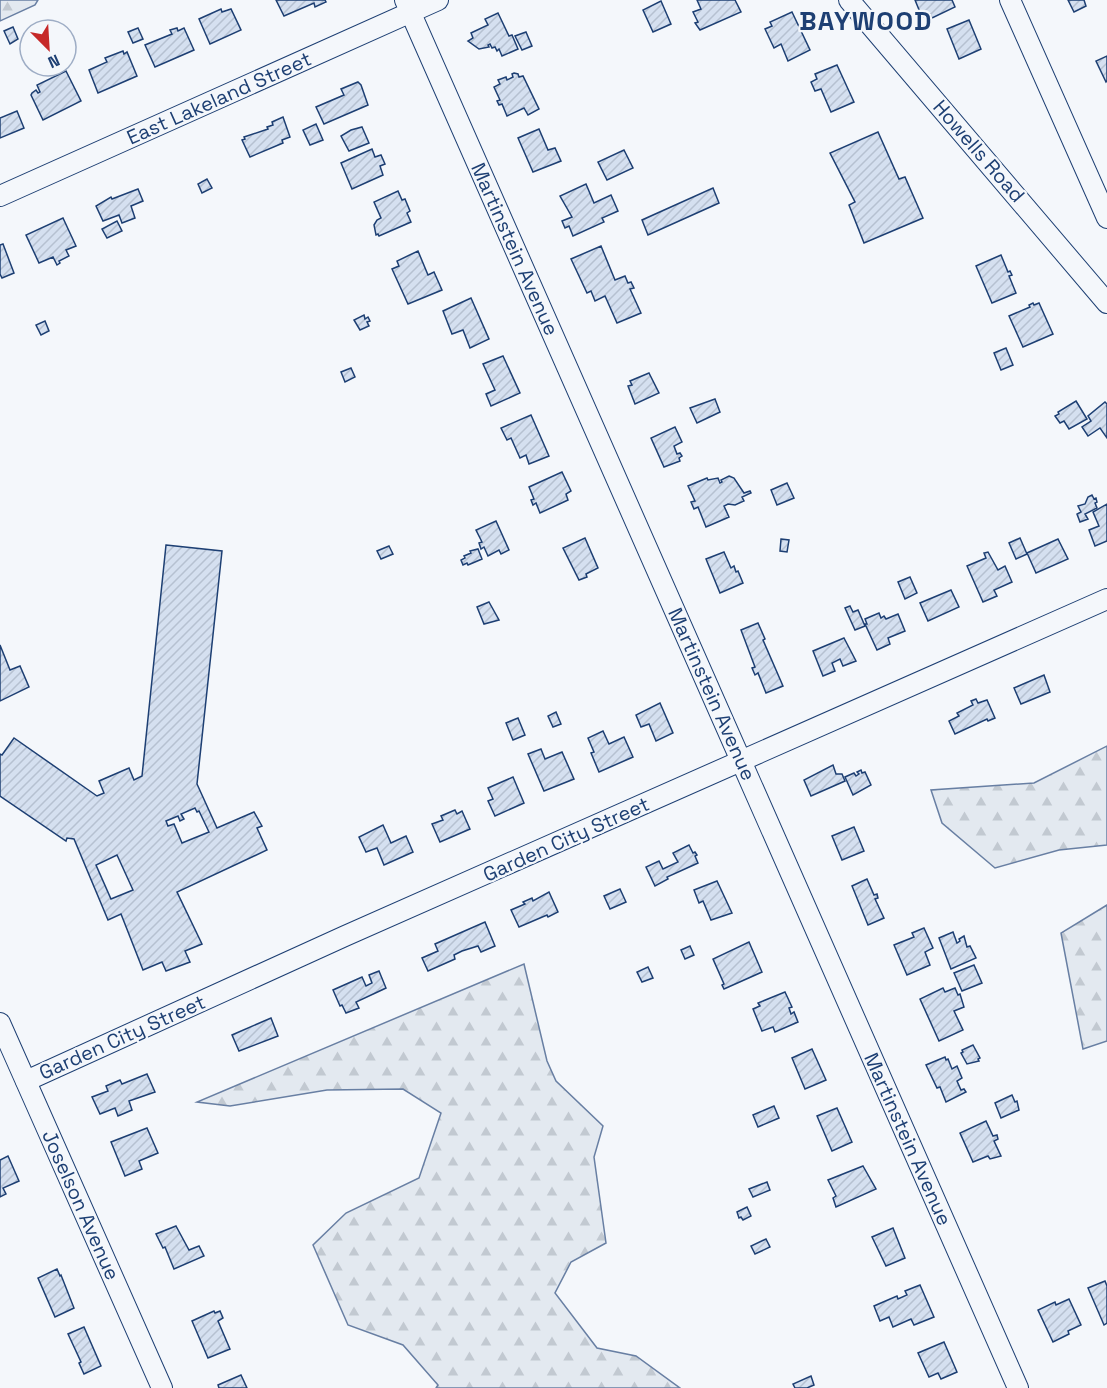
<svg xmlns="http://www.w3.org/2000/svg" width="1107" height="1388" font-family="'Space Grotesk',sans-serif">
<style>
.forest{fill:url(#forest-firs);stroke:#687fa3;stroke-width:1.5}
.building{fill:url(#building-hatch);stroke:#1d3f73;stroke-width:1.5;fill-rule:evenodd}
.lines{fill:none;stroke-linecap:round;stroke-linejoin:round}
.minor-casing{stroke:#1d3f73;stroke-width:22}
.minor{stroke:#f4f7fb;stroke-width:20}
.labels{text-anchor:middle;stroke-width:4.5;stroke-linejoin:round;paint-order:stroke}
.street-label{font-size:20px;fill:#1d3f73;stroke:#f4f7fb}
.district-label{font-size:26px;font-weight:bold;letter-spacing:1.5px;fill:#1d3f73;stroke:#f4f7fb}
</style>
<defs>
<pattern id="forest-firs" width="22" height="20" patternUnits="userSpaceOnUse" patternTransform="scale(1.5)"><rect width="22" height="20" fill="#e3e9f0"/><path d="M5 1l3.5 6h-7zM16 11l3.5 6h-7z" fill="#c2c9d1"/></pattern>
<pattern id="building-hatch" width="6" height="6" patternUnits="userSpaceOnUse" patternTransform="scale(1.5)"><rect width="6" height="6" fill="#d5e0f0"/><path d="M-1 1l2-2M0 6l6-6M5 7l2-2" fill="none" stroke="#b6c1d1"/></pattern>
</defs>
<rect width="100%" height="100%" fill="#f4f7fb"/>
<g class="forest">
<polygon points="0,0 38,0 35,5 0,21"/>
<polygon points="1107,746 1107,845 1059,850 995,868 942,823 931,790 1034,783"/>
<polygon points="1107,905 1107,1041 1083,1049 1061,933"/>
<polygon points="524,964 547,1061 556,1081 603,1126 594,1157 606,1243 571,1262 555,1293 597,1348 636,1356 680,1388 436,1388 438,1385 403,1345 348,1325 313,1245 346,1213 419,1178 441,1113 403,1089 327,1090 230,1106 197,1102"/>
</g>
<g class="building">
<polygon points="276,0 325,0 326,2 315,7 314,3 284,16"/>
<polygon points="697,0 735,0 741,12 700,30 695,23 698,22 693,12 701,9"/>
<polygon points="915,0 952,0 955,7 932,18 930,14 922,17"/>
<polygon points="1068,0 1084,0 1086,6 1074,12"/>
<polygon points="661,1 671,24 653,32 643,10"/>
<polygon points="221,9 222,12 231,9 241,30 210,44 199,19"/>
<polygon points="792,12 810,50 788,61 781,44 774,48 765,29 772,26 770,22"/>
<polygon points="498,13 509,36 512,35 518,49 502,56 499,49 497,51 495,47 492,48 490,44 488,45 489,47 479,49 468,41 473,38 471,33 488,25 485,19"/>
<polygon points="969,20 981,49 959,59 947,29"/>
<polygon points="13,27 18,39 10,44 4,31"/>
<polygon points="138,28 143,39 133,43 128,32"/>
<polygon points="177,28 178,31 184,28 194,50 155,67 145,45 172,34 170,30"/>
<polygon points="526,32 532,46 522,50 515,36"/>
<polygon points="123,51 124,54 127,52 137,76 98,93 89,70 107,62 105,58"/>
<polygon points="1107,56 1107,81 1106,82 1096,61"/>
<polygon points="837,65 854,102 831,112 821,89 815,91 811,82 817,79 815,74"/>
<polygon points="66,71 81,101 43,120 31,95 32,93 36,90 38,93 40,92 37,85"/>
<polygon points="514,73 518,74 519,77 523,76 539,109 528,115 524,108 507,116 502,104 499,105 497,101 500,100 494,87 500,84 498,80 506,77 507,80 513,77 512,74"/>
<polygon points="358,82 361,85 368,105 324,124 316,107 344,95 341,89"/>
<polygon points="17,111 24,128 0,138 0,118"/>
<polygon points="283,117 290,137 282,140 283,143 250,157 242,140 245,139 244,137 268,129 267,127 273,125 272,122"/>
<polygon points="316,124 323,140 310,145 303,130"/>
<polygon points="362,127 369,143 349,151 341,136 351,130"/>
<polygon points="539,129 548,150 555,148 561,161 533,172 518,138"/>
<polygon points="878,132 899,179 905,177 923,218 864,243 849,205 855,202 830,153"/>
<polygon points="372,149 375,157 381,155 385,164 380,166 383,175 352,189 341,163"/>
<polygon points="624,150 633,168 607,180 598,162"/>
<polygon points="207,179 212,188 202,193 198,184"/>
<polygon points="586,184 594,203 611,195 618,211 602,218 604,222 573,236 569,226 565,228 562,221 572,217 560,196"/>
<polygon points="713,188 719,203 648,235 642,220"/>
<polygon points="138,189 143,201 131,206 135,218 122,223 119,215 103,221 96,206 111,197 112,199"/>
<polygon points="398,191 402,200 405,199 410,211 407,213 411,222 379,236 378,234 376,235 374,225 377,220 381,218 374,202"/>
<polygon points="63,218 76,246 66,250 69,256 59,261 60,263 57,265 53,257 39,263 26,235"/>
<polygon points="117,221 122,231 107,238 102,229"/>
<polygon points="3,244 14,273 2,278 0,274 0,245"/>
<polygon points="601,246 615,280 625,276 628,283 631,282 634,288 630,289 641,313 617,323 605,296 595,301 591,291 587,293 571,259"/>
<polygon points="418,251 428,275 434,272 442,290 408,304 392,269 399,266 397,261"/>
<polygon points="1001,255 1008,272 1010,271 1012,275 1009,276 1016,293 992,303 976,266"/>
<polygon points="471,298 489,339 470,348 463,330 452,334 443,311"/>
<polygon points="1033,303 1034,305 1039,303 1053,334 1023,347 1009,316 1030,307 1029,305"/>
<polygon points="364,315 365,319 368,317 370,321 367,322 369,326 360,330 354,320"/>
<polygon points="45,321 49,331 41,335 36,325"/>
<polygon points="1006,348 1013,365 1001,370 994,353"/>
<polygon points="503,356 520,393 491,406 486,394 495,390 483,364"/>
<polygon points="351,368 355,377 345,382 341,372"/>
<polygon points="649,373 659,393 635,404 628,386 632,385 630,381"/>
<polygon points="715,399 720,412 697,423 690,408"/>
<polygon points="1076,401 1087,419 1069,429 1064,421 1060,423 1055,416 1059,414 1058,412"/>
<polygon points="1105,402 1107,404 1107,438 1100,428 1088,436 1082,427 1091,421 1088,416"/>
<polygon points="531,415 549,456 529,464 526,455 520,458 511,438 507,440 501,428"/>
<polygon points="675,427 682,442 674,446 677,454 680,453 682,456 679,458 680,461 664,467 651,438"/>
<polygon points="562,472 571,491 566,494 568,500 540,513 536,503 533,505 531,500 534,499 529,487"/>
<polygon points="729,476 734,478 744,493 750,491 751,493 742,497 744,501 735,505 728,504 724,506 729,517 706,527 698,507 694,509 691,502 695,501 688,486 707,478 708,480 718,478 720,483 722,482 721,480"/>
<polygon points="787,483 794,498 777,505 771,490"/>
<polygon points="1092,495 1094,499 1096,498 1097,502 1095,503 1097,508 1085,514 1088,519 1080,522 1077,514 1081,512 1078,506 1085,504 1088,497"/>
<polygon points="1107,504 1107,541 1095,546 1089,530 1099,526 1093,512"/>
<polygon points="496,521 509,550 501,554 499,550 488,556 484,547 481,549 479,543 482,542 476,530"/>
<polygon points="585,538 598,568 586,574 587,577 579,580 563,548"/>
<polygon points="1020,538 1027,554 1016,559 1009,543"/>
<polygon points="781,539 789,540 787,552 780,551"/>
<polygon points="1058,539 1068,559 1036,573 1027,553"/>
<path d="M 166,545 L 222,551 L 197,784 L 217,828 L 254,812 L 262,826 L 257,828 L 267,850 L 177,892 L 202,944 L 185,951 L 190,962 L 166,971 L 162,962 L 143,970 L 121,914 L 108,920 L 74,839 L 67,838 L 66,841 L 0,796 L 0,754 L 2,755 L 14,738 L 97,796 L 104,793 L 99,781 L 129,768 L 134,780 L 142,776 ZM 195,808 L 197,812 L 199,811 L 209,832 L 182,843 L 174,824 L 168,826 L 166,821 L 178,816 L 180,821 L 184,819 L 181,814 ZM 117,855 L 133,890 L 111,899 L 96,865 Z"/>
<polygon points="389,546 393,554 381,559 377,551"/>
<polygon points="478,549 482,559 468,565 467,563 463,565 461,560 465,558 464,556 471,553 470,551"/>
<polygon points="724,552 731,568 734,566 736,572 738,571 743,583 720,593 706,559"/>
<polygon points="988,552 998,570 1005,566 1012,582 994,590 997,596 983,602 967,566 986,558 984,553"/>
<polygon points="910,577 917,593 905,599 898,582"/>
<polygon points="951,590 959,607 928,621 920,603"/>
<polygon points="489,602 499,620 484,624 477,607"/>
<polygon points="850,606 853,612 858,610 865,626 855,630 845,608"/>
<polygon points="879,613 881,618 884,616 886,619 898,614 905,631 888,638 890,644 877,650 865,624 867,624 865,619"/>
<polygon points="758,623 765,639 763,640 783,686 766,693 758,673 755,675 752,668 755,667 741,630"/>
<polygon points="844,638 856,661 843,666 840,659 832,663 835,671 823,676 813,651"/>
<polygon points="0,645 10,670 20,666 29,687 0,701"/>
<polygon points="1044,675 1050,692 1021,704 1014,688"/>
<polygon points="976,699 978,703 987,700 995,718 988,721 987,719 955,734 949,721 959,716 957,713 973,705 971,701"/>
<polygon points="660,703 673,733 656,741 649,724 641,727 636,715"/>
<polygon points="556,712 561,724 553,727 548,716"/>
<polygon points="518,718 525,735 513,740 506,723"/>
<polygon points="603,731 609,744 624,737 633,757 599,772 591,753 594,752 588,738"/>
<polygon points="541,749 545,759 562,752 574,779 544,791 528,754"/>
<polygon points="833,765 836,774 842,774 845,781 811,796 804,780"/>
<polygon points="861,770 862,773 865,772 871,785 853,795 845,777 854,773 856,776 859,774 857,772"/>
<polygon points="513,777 524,803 495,816 488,801 493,799 488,788"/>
<polygon points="455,810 457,814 462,811 470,829 440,842 432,824 443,820 441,816"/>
<polygon points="383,825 391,843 406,836 413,852 384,865 377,848 366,852 359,837"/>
<polygon points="854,827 864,851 842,860 832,836"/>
<polygon points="689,845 693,853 695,852 697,855 695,856 698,863 667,877 668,879 655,886 646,867 659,861 663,869 678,862 673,853"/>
<polygon points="867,879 874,895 877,894 878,898 875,899 884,918 868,925 852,886"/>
<polygon points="717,881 732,913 711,920 703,901 699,903 694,890"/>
<polygon points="620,889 626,902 610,909 604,896"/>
<polygon points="549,892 558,912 548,917 547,915 519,927 511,910 525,904 523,902 532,898 533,901"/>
<polygon points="485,922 495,946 481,952 478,946 462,951 454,955 455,959 428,971 422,958 438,951 435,944"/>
<polygon points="924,928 933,948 925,952 930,965 907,975 894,945 914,937 912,933"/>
<polygon points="953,932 957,943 960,941 959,939 964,936 967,947 970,946 976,958 951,969 939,938"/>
<polygon points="749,942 762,972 724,989 722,985 724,984 713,959"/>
<polygon points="690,946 694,955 685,959 681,950"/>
<polygon points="974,965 982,983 962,991 954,973"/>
<polygon points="648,967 653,978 642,982 637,972"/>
<polygon points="379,971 386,988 356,1002 359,1008 346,1013 342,1005 340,1006 333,990 362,977 366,986 372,983 369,975"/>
<polygon points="943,988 945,992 955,988 958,995 960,994 964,1007 954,1011 963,1030 939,1041 920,999"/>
<polygon points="785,992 792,1007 789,1008 791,1014 794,1012 798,1022 775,1032 773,1027 762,1031 753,1009 760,1006 758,1003"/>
<polygon points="271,1018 278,1036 239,1051 232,1035"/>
<polygon points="973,1045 980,1058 978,1059 979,1061 967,1064 961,1053 963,1052 962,1050"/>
<polygon points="812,1049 826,1080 805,1089 792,1058"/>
<polygon points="945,1057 946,1060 948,1059 952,1069 957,1066 962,1078 957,1081 961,1090 964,1089 966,1092 946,1102 940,1087 937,1088 926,1065"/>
<polygon points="147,1074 155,1092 129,1101 132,1110 118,1116 115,1108 100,1114 92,1097 108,1091 106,1086 120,1080 122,1084"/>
<polygon points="1012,1095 1015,1102 1017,1101 1019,1110 1001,1118 995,1103"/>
<polygon points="774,1106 779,1118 758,1127 753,1115"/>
<polygon points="837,1108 852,1142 832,1151 817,1116"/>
<polygon points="986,1121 993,1136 997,1135 998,1139 994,1141 1001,1156 990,1159 988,1156 973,1162 960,1133"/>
<polygon points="147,1128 158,1153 139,1161 142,1169 125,1176 111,1142"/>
<polygon points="8,1156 19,1181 3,1188 6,1194 0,1197 0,1160"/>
<polygon points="863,1166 876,1189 836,1207 833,1198 836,1196 828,1180"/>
<polygon points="767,1182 770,1190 753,1197 749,1189"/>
<polygon points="747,1207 751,1216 743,1220 741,1217 739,1218 737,1212"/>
<polygon points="176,1226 189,1250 199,1246 204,1256 174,1269 165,1247 163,1248 156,1234"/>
<polygon points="893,1228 905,1258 886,1266 872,1237"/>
<polygon points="766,1239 770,1247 755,1254 751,1246"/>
<polygon points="57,1269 60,1276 61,1275 74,1308 55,1317 38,1278"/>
<polygon points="1105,1281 1107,1286 1107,1323 1104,1325 1088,1288"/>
<polygon points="920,1285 934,1317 914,1325 911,1319 893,1327 889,1317 880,1321 874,1306 897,1296 898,1299 907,1295 905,1291"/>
<polygon points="1069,1299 1081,1325 1068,1331 1069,1334 1053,1342 1038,1310 1055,1302 1056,1305"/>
<polygon points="214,1311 215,1313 220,1311 223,1318 218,1321 230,1349 208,1358 192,1321"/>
<polygon points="84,1327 101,1366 84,1374 79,1363 81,1362 68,1334"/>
<polygon points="944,1342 957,1372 941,1379 938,1373 929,1377 918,1353"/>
<polygon points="241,1375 247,1388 219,1388 218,1385"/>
<polygon points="811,1376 814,1385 807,1388 795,1388 793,1384"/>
</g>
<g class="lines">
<g class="minor-casing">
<g id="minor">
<polyline points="405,0 1018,1388"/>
<polyline points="849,0 1107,303"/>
<polyline points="1010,0 1107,218"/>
<polyline points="0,196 438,0"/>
<polyline points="0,1023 162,1388"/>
<polyline points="26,1081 345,936 1107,599"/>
</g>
</g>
<use href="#minor" class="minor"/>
</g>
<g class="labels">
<g class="street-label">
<text transform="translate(219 98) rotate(-24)" y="7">East Lakeland Street</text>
<text transform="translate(979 151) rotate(49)" y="7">Howells Road</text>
<text transform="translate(515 249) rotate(66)" y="7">Martinstein Avenue</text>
<text transform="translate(712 694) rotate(66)" y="7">Martinstein Avenue</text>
<text transform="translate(566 839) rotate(-24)" y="7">Garden City Street</text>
<text transform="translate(122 1037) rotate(-24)" y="7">Garden City Street</text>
<text transform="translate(908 1139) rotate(66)" y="7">Martinstein Avenue</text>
<text transform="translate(81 1205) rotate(66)" y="7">Joselson Avenue</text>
</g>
<g class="district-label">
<text x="866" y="30">BAYWOOD</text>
</g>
</g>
<g transform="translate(48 48) rotate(156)"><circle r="28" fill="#f4f7fb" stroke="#9eadc5" stroke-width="1.5"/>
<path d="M0-4.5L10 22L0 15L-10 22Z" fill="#c62828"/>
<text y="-9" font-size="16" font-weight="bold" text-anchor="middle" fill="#1d3f73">N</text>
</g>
</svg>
